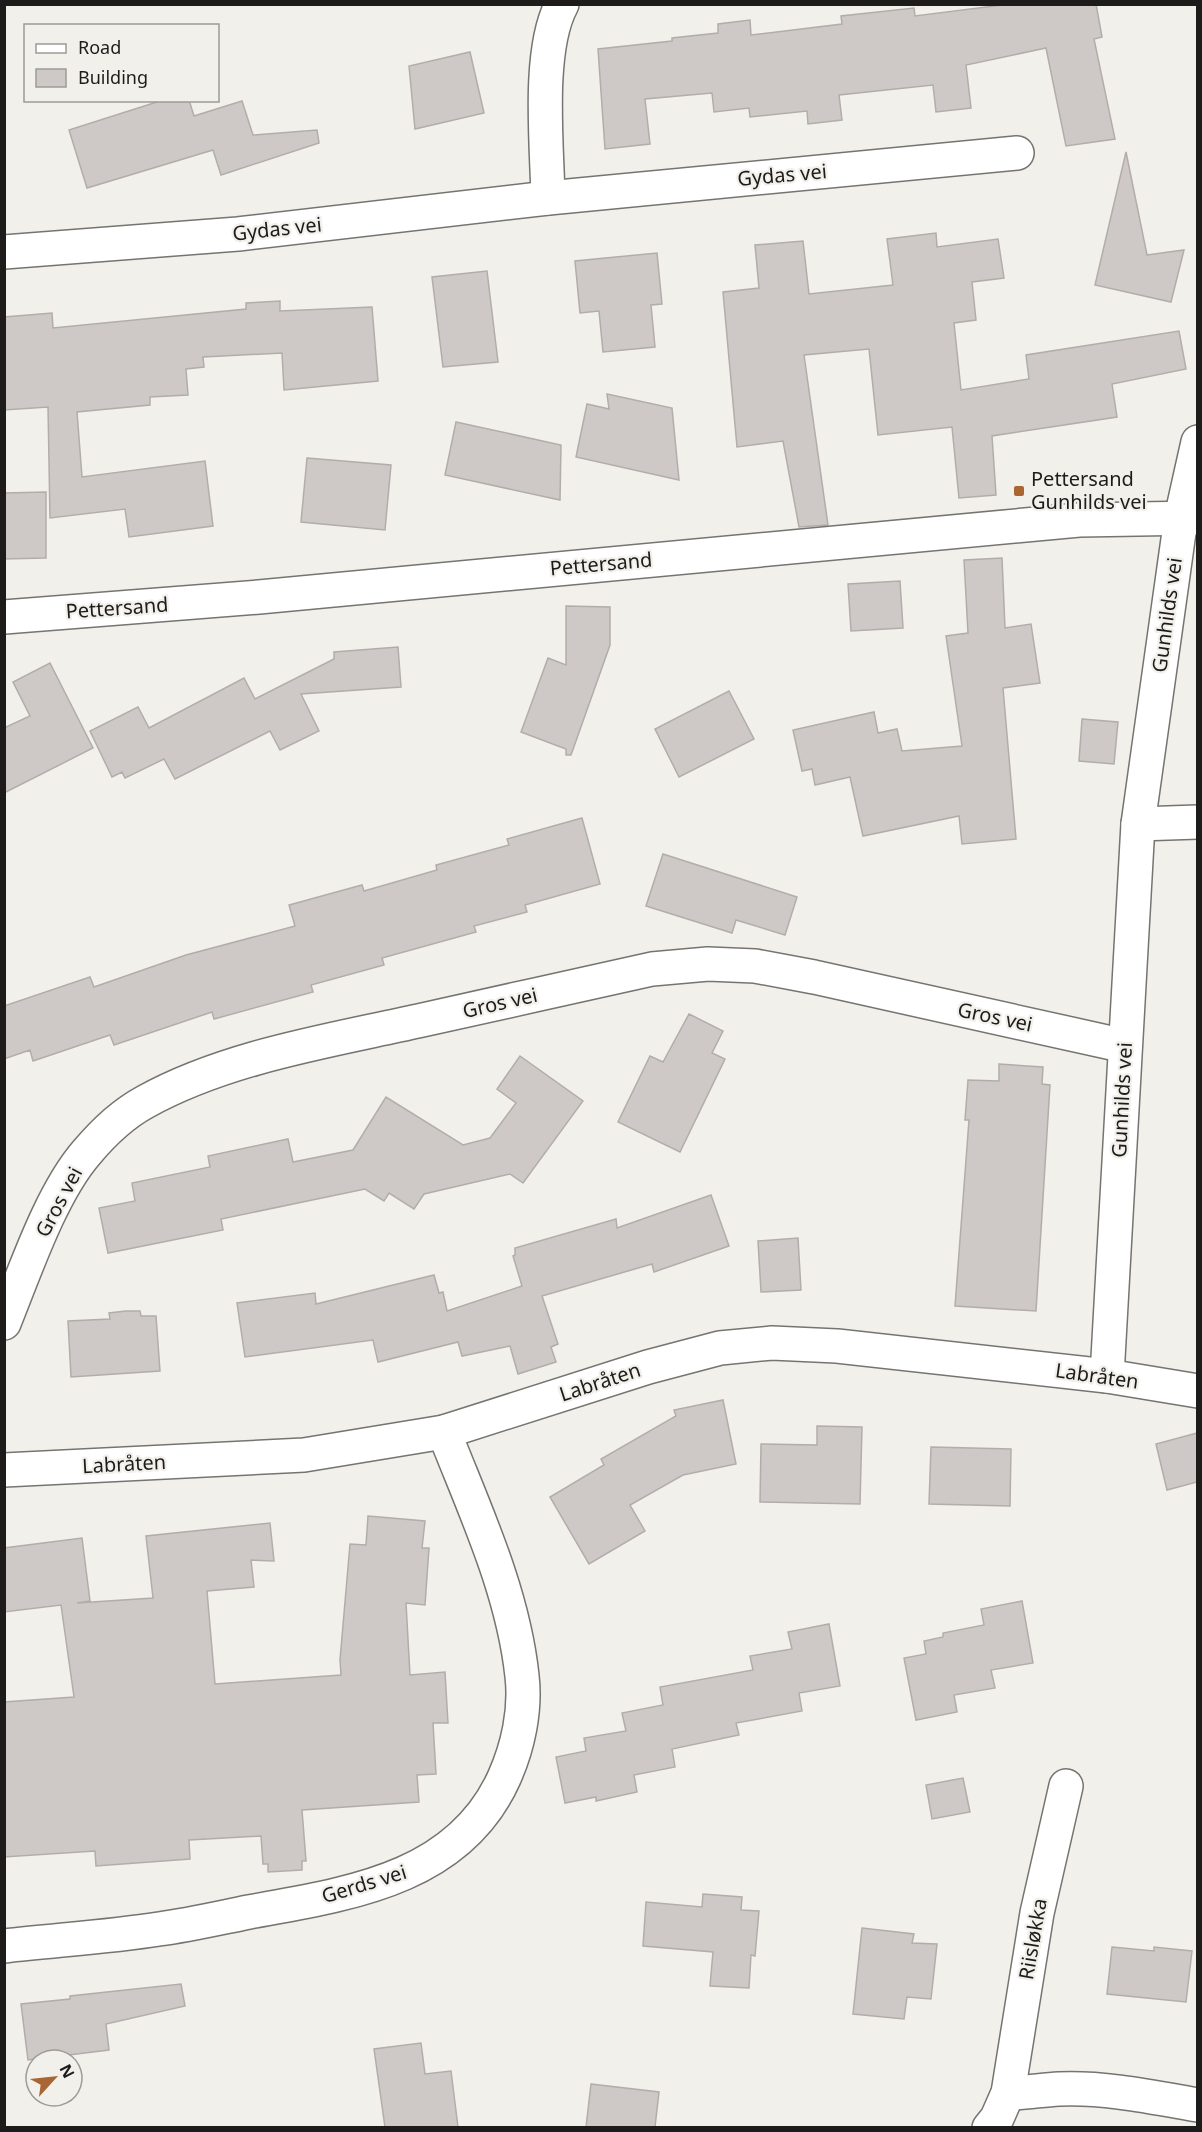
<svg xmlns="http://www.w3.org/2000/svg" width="1202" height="2132" font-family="'Noto Sans',sans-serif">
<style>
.building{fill:#cec9c6;stroke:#b2adaa;stroke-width:1.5}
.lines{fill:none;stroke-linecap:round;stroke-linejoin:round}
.street-casing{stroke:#767470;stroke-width:36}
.secondary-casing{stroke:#767470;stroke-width:36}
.street{stroke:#fff;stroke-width:33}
.secondary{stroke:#fff;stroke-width:33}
.poi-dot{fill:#a96634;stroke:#f2f0eb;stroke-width:2}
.labels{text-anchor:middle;stroke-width:4.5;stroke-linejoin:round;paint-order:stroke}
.street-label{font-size:20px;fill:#1d1c1b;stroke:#f2f0eb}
.poi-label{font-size:20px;fill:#1d1c1b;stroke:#f2f0eb;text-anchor:start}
</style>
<rect width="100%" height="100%" fill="#f2f0eb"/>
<g class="building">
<polygon points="1010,4 1096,4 1102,37 1094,39 1115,139 1066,146 1046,48 966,65 971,108 936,112 933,85 839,95 842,120 808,124 807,111 750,117 749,108 714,112 712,93 645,99 650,144 605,149 598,49 672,41 672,38 718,33 718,24 750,20 751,35 842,24 841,16 914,8 915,16"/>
<polygon points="470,52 484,113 415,129 409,66"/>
<polygon points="163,100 189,100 194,116 242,101 253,135 317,130 319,143 221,175 213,150 87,188 69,130"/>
<polygon points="1126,152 1147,255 1184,250 1171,302 1095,285"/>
<polygon points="936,233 937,247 998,239 1004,278 972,282 976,320 954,323 961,390 1029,379 1026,355 1179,331 1186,369 1112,384 1117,417 992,436 996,495 959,498 952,427 878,435 869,349 804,355 828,525 799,527 783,441 737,447 723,292 759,288 755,245 803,241 809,294 893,285 887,239"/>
<polygon points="657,253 662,304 651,305 655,347 603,352 599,311 580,313 575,261"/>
<polygon points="487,271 498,362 443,367 432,277"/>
<polygon points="280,301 280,311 372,307 378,381 284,390 282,353 203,357 204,367 186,369 188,395 150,397 150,405 77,412 82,477 205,461 213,526 129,537 125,509 50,518 48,407 4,410 4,317 52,313 53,328 246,309 246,303"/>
<polygon points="607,394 672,408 679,480 576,457 587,404 609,409"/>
<polygon points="456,422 561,445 560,500 445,475"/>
<polygon points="307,458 391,465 385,530 301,522"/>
<polygon points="46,492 46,558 4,559 4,493"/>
<polygon points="1002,558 1005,628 1031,624 1040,683 1003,688 1016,839 962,844 959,816 863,836 850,777 815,785 812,769 802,771 793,730 874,712 878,733 897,729 902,751 962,746 946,636 968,633 964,560"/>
<polygon points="900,581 903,628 851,631 848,584"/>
<polygon points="566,606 610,607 610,645 571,755 566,755 566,749 521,732 548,658 566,665"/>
<polygon points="398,647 401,687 301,694 319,731 280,750 270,731 175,779 164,759 125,778 122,772 112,777 90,731 138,707 149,728 244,678 255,699 334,659 334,652"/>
<polygon points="50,663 93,748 4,793 4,728 30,716 13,682"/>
<polygon points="729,691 754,739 679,777 655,729"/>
<polygon points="1082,719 1118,722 1114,764 1079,761"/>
<polygon points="582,818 600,884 525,905 527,912 474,926 476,932 382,958 384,965 311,985 313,992 214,1019 212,1012 114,1045 110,1035 33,1061 30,1050 4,1059 4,1006 90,977 94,987 186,955 295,926 289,905 362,885 364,891 437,870 436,865 509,845 507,839"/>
<polygon points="663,854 797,897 785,935 736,920 732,933 646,906"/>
<polygon points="689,1014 723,1031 712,1053 725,1059 680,1152 618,1122 650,1056 663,1062"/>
<polygon points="520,1056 583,1101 523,1183 510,1174 424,1194 414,1209 389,1193 384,1201 365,1189 221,1219 223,1230 108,1253 99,1208 135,1201 132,1183 210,1167 208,1156 288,1139 293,1162 353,1150 386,1097 463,1145 490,1138 516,1103 497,1089"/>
<polygon points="999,1064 1043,1067 1042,1084 1050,1085 1036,1311 955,1306 969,1120 965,1120 968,1080 999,1081"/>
<polygon points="711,1195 729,1246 654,1272 652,1264 542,1296 558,1344 551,1347 556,1362 518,1374 510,1346 462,1356 458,1342 378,1362 373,1340 245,1357 237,1303 315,1293 316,1304 434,1275 439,1293 443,1292 447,1311 522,1286 513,1256 515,1255 515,1248 616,1219 617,1228"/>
<polygon points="798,1238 801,1290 761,1292 758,1241"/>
<polygon points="126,1311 140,1311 141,1316 156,1316 160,1371 71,1377 68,1321 110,1319 109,1313"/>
<polygon points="723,1400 736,1464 683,1475 630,1505 645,1531 589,1564 550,1497 604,1465 601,1459 676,1416 674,1410"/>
<polygon points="817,1426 862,1427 860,1504 760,1502 761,1444 817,1445"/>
<polygon points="1197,1433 1197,1482 1167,1490 1156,1444"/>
<polygon points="931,1447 1011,1449 1010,1506 929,1504"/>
<polygon points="368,1516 425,1521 422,1548 429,1548 425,1605 406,1603 410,1675 445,1672 448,1723 433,1723 436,1774 417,1775 419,1802 302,1810 306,1861 302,1861 302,1870 268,1872 268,1864 263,1864 261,1836 189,1840 190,1859 96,1866 95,1851 4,1857 4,1702 74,1697 61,1605 4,1612 4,1548 82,1538 90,1601 77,1603 153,1598 146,1536 270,1523 274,1561 251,1560 254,1587 207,1591 215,1684 341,1675 340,1660 350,1544 366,1545"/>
<polygon points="1022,1601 1033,1663 991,1670 995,1688 954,1695 957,1712 916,1720 904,1658 926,1654 924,1641 943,1637 943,1633 984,1625 981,1609"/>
<polygon points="829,1624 840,1686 799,1693 802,1711 736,1723 739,1735 672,1749 675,1767 634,1775 637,1792 596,1801 596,1797 565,1803 556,1757 586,1751 584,1738 626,1731 622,1713 663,1705 660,1687 753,1670 750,1656 792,1649 788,1632"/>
<polygon points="963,1778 970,1812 932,1819 926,1785"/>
<polygon points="703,1894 742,1897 741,1910 759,1911 755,1956 751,1955 749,1988 710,1986 713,1952 643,1946 646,1902 702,1907"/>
<polygon points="862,1928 914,1934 912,1943 937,1944 931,1999 907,1997 904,2019 853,2014"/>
<polygon points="1112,1947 1154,1951 1154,1947 1192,1951 1186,2002 1107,1994"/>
<polygon points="181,1984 185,2006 106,2024 109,2050 28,2060 21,2004 70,1999 70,1996"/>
<polygon points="421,2043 425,2074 451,2071 458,2127 385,2127 374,2049"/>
<polygon points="591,2084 659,2092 655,2127 586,2127"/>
</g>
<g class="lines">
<g class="street-casing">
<g id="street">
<path d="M 548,198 C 547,145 537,50 562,4"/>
<polyline points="4,252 238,234 548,198 1017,153"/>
<polyline points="1138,824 1198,822"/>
<path d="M 4,1323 C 25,1271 51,1193 87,1152 C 103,1133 123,1114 145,1102 C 226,1057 328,1041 418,1021 C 496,1004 574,986 652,969 L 708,964 L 755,966 L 814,977 L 1125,1046"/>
<polyline points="1107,1376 1138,824 1181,518 1198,442"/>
<polyline points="4,1470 304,1455 444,1432 648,1367 720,1348 772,1343 837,1346 1107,1376 1198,1391"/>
<path d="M 4,1946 C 56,1940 108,1937 159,1929 C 189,1925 219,1918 249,1912 C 347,1894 458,1880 504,1778 C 518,1747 526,1710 522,1676 C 513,1591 475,1511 444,1432"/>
<path d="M 1008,2093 C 1025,2093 1041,2090 1059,2089 C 1105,2087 1152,2097 1198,2105"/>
<polyline points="989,2128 997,2118 1008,2093 1037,1913 1066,1786"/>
</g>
</g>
<g class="secondary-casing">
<polyline id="secondary" points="4,617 259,597 1079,520 1198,518"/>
</g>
<use href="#street" class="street"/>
<use href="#secondary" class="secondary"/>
</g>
<rect class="poi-dot" x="1013" y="485" width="12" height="12" rx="3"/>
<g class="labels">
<g class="street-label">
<text transform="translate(782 175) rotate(-5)" y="7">Gydas vei</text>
<text transform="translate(277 229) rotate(-6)" y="7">Gydas vei</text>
<text transform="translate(601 564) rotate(-5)" y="7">Pettersand</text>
<text transform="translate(117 608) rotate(-4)" y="7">Pettersand</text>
<text transform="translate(1167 615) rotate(-82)" y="7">Gunhilds vei</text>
<text transform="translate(500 1003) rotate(-13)" y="7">Gros vei</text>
<text transform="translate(995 1017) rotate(12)" y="7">Gros vei</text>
<text transform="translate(1122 1100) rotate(-87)" y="7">Gunhilds vei</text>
<text transform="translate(59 1202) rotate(-62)" y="7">Gros vei</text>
<text transform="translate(1097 1376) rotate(8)" y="7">Labråten</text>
<text transform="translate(600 1382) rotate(-18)" y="7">Labråten</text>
<text transform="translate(124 1464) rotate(-3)" y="7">Labråten</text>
<text transform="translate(364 1884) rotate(-17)" y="7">Gerds vei</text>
<text transform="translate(1033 1939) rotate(-80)" y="7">Riisløkka</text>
</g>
<g class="poi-label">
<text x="1031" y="486">Pettersand<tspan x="1031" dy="23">Gunhilds vei</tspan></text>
</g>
</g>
<rect width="1202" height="2132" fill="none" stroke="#1d1c1b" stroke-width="12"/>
<rect x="24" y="24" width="195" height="78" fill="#f2f0eb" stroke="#9d9b98" stroke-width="1.5"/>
<rect x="36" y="44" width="30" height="9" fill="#ffffff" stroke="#9d9b98" stroke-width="1.5"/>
<text x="78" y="54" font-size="18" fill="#1d1c1b">Road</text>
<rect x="36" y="69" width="30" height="18" fill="#cec9c6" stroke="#9d9b98" stroke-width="1.5"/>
<text x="78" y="84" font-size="18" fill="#1d1c1b">Building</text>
<g transform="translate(54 2078) rotate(63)"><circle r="28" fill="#f2f0eb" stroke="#9d9b98" stroke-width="1.5"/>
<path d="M0-4.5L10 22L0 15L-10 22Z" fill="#a96634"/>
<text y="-9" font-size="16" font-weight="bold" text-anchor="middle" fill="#1d1c1b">N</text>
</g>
</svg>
